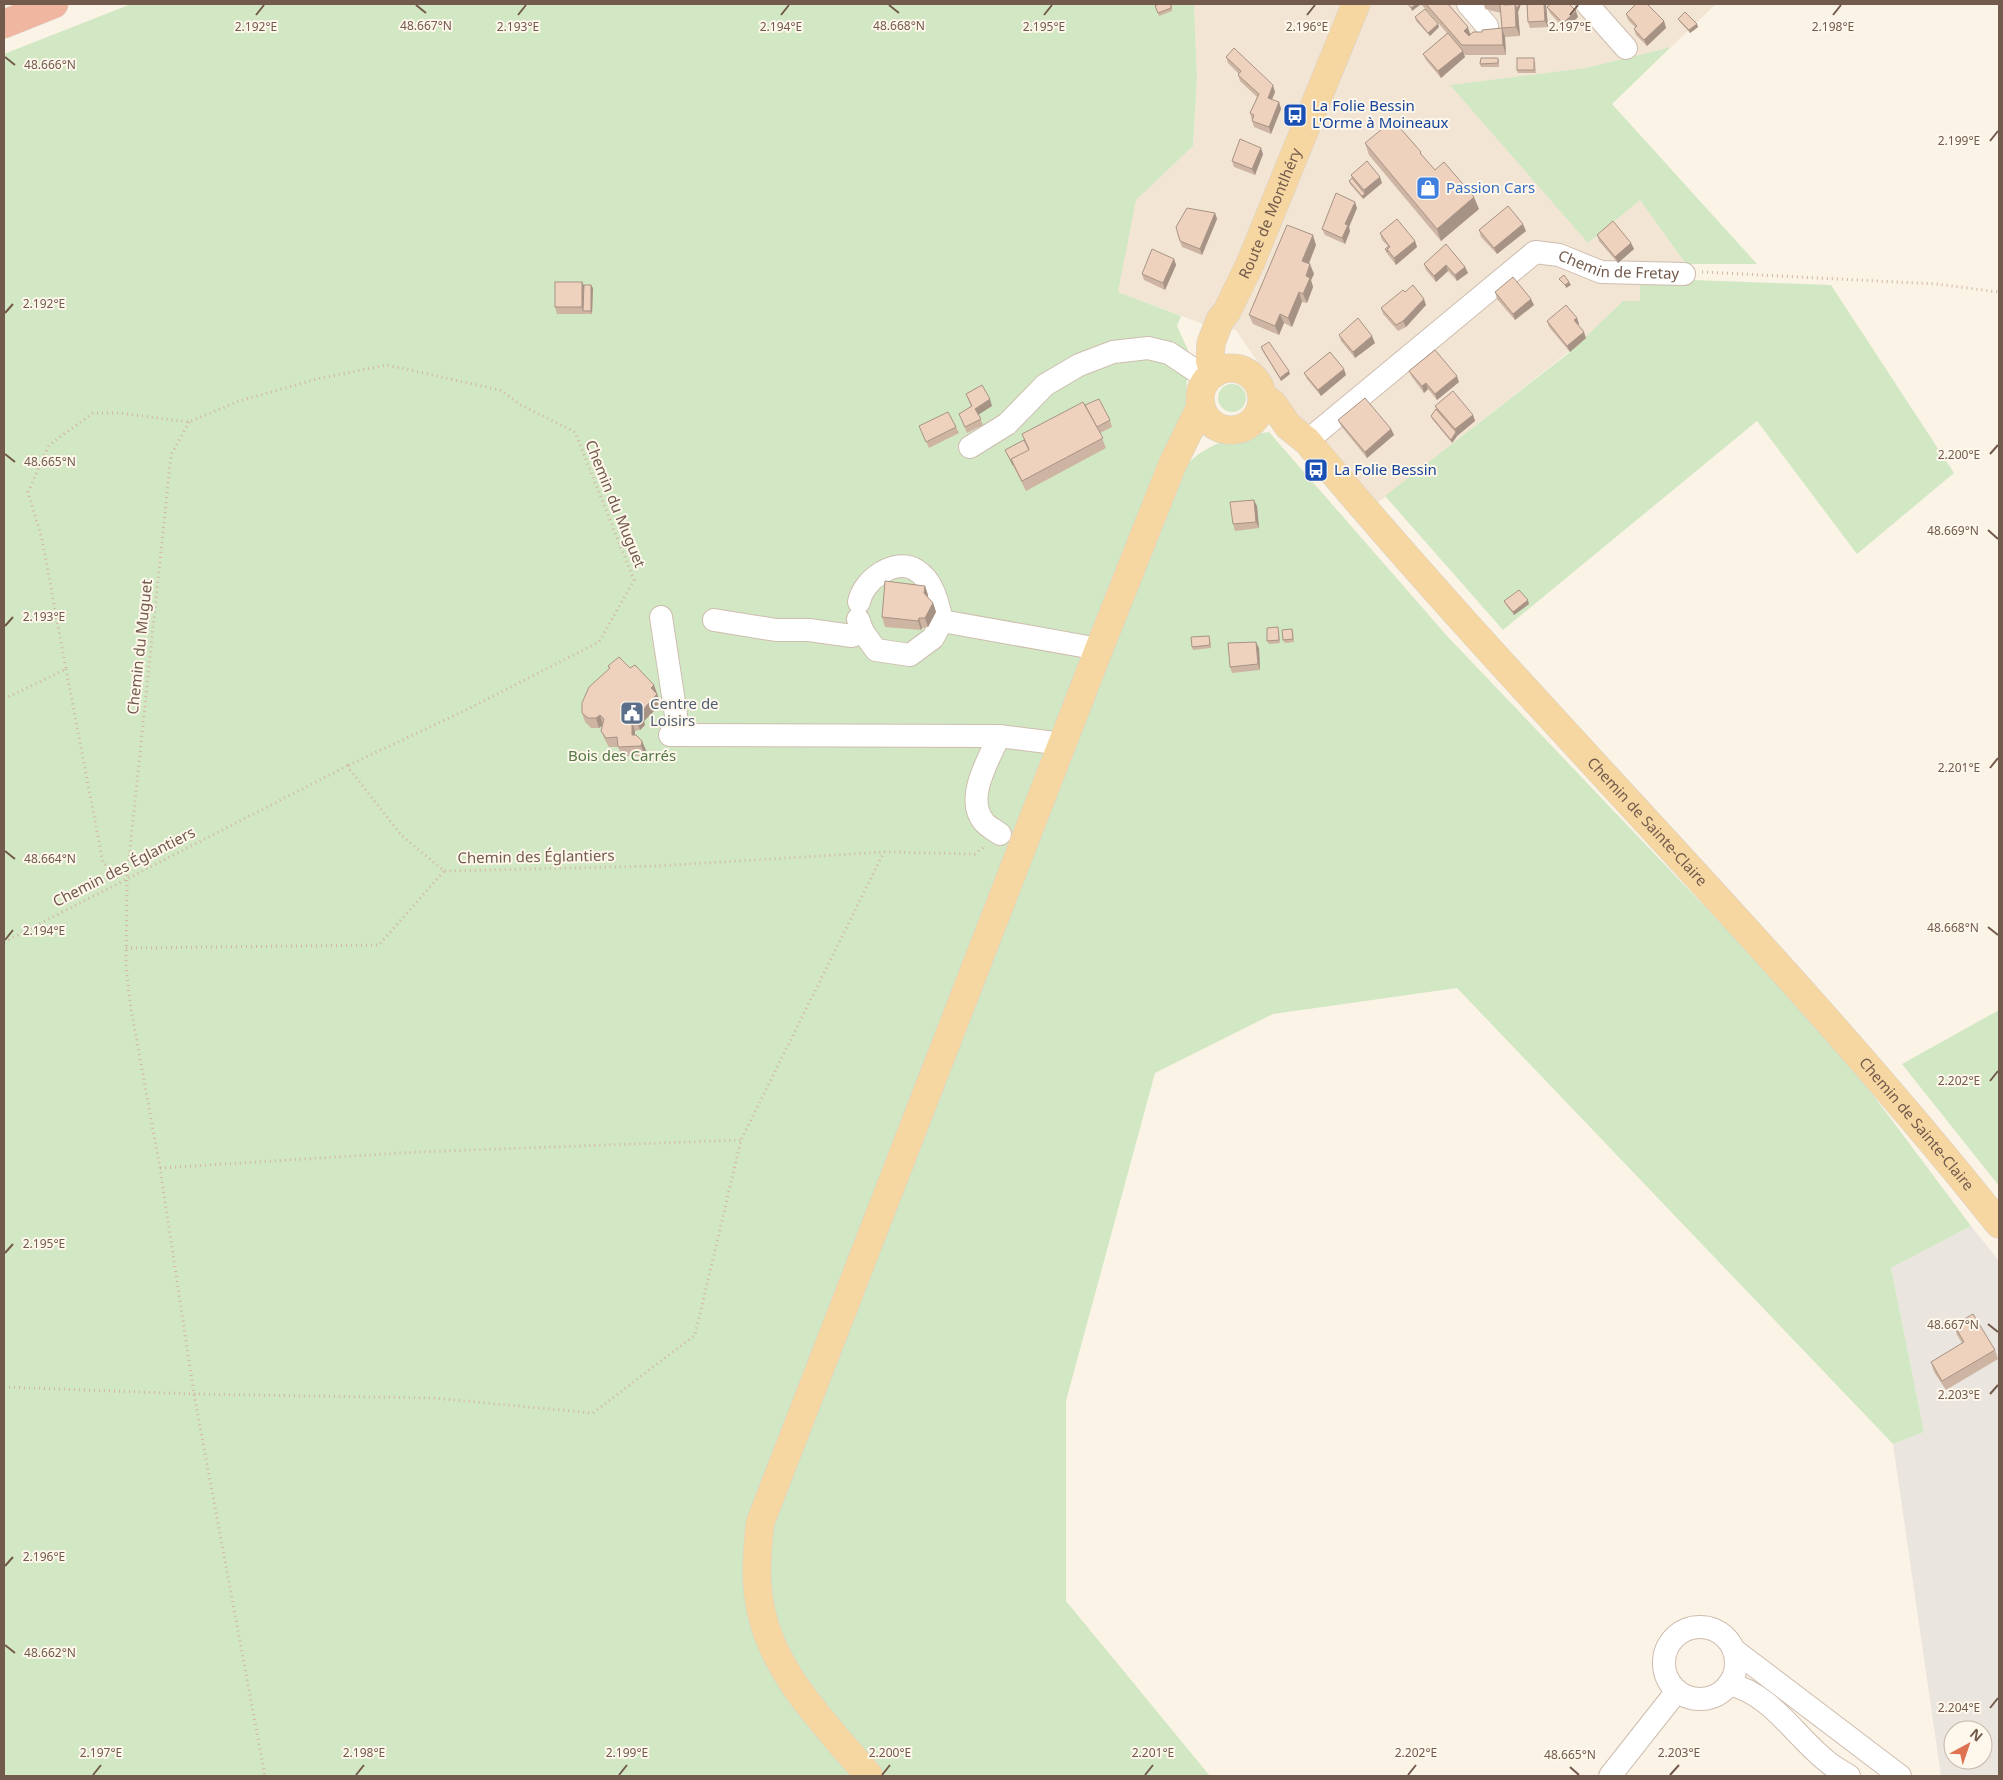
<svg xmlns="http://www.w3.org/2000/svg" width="2003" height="1780" font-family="'Noto Sans',sans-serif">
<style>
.residential{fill:#f2e5d4}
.industrial{fill:#ebe5df;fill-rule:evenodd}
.green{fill:#d2e8c4}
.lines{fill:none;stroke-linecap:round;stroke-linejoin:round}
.minor-casing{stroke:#cebdaf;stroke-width:24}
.major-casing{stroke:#d8d1cd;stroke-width:29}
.highway-casing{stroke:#d8d1cd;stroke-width:29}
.path{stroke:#d3b5a1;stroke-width:3;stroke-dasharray:1 4;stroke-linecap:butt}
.minor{stroke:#fff;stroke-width:22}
.major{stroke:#f6d7a1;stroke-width:28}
.highway{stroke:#f1b69f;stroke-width:28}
.wall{fill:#ceb5a3}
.shaded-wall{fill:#a79385}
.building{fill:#efd2be;stroke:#a79385}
.ticks{fill:none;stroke:#725a4c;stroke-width:2}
.labels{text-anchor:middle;stroke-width:4;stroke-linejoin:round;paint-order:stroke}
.transit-label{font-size:15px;fill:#164399;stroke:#fef7eb;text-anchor:start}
.shop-label{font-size:15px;fill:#366cbe;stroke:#fef7eb;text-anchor:start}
.street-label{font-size:15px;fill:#725a4c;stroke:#fef7eb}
.service-label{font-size:15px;fill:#4e5e75;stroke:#fef7eb;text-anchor:start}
.park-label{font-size:15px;fill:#537844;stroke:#fef7eb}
.ticks-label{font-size:12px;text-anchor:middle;fill:#725a4c;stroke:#fef7eb;stroke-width:4;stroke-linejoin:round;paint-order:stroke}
</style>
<rect width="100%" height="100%" fill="#fbf3e5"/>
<polygon class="residential" points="1194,4 1716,4 1671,47 1586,68 1588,243 1640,200 1686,264 1640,301 1586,338 1366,512 1273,404 1273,385 1236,330 1203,324 1118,292 1135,200 1193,146 1197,78"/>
<path class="industrial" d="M 1971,1226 L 1999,1261 L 1999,1776 L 1941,1776 L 1893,1444 L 1924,1432 L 1891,1268 ZM 1953,1730 L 1983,1730 L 1983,1760 L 1953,1760 Z"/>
<g class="green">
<path d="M 131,4 L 1194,4 L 1197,78 L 1193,146 L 1136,200 L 1118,292 L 1181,316 L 1177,326 L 1188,350 L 1186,403 L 1165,458 L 1183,468 C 1209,441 1234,437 1269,432 L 1448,637 L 1832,1040 L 1971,1226 L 1891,1268 L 1924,1432 L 1893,1444 L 1457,988 L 1273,1014 L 1155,1073 L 1066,1401 L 1066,1601 L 1210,1776 L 4,1776 L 4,54 Z"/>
<polygon points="1671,47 1612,104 1757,264 1686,264 1640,200 1588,243 1450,85 1586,68"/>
<polygon points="1640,278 1831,285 1954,473 1857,554 1757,421 1503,630 1385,496 1570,352 1623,301 1640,301"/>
<circle cx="1232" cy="398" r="14"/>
<polygon points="1999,1010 1999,1186 1902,1064"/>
</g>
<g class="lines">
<g class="minor-casing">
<g id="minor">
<polyline points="1468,4 1487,26"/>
<polyline points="1587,4 1626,48"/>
<path id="s1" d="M 1307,441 L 1535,252 L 1559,255 L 1601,272 L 1684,274"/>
<polyline points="970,447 1007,424 1045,385 1079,365 1113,352 1148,348 1169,353 1208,379"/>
<polyline points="661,617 679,735"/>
<path d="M 858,619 L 863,632 L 876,650 L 910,655 L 933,638 L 942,621 C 938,603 933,580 916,570 C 895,557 863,580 859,602"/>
<polyline points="714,620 776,630 809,630 852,636 863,632"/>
<polyline points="942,621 1099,649"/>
<polyline points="670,735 999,736 1063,744"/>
<path d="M 999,736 C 989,759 964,799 984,822 C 988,827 995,830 1000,834"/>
<circle cx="1700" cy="1663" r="36"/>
<polyline points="1734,1650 1900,1776"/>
<path d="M 1729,1684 C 1772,1694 1796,1738 1829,1763 C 1835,1768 1843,1772 1849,1776"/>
<polyline points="1610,1776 1677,1691"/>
</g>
</g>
<g class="major-casing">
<g id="major">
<circle cx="1231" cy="399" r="31"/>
<path id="s2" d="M 1215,373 L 1210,361 L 1211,343 L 1220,320 L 1227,311 L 1250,264 L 1356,4"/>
<path id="s3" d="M 1262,396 L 1273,404 L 1288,426 L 1307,441 C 1530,709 1782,951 1999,1224"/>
<path d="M 869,1776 C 829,1728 777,1678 762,1615 C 754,1584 757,1553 760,1523 L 1099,649 L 1173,463 L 1201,406"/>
</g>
</g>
<g class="highway-casing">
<polyline id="highway" points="4,24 54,4"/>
</g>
<g class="path">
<polyline points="1702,272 1936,284 1999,292"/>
<polyline points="189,422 171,455 127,878 126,967 131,1009 160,1168 194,1394 265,1776"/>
<polyline points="66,669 103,863 126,878"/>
<polyline points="4,699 66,669 42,539 28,492 49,445 93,413 119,413 189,422 239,401 317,379 387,365 500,390 521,405 575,432 634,580 599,642 466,710 347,766"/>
<polyline points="4,942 347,766 401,835 444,871 656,866 884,852 975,854 984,847"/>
<polyline points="126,948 379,945 444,871"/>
<polyline points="160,1168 417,1152 741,1140"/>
<polyline points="4,1387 194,1394 433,1398 593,1413 695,1335 741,1140 884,852"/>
</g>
<use href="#minor" class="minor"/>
<use href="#major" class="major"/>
<use href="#highway" class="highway"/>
</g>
<g class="wall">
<polygon points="1172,4 1172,11 1159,16 1155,6"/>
<polygon points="1421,4 1448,4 1471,34 1502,28 1501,13 1485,9 1484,4 1521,4 1518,12 1520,36 1505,37 1506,55 1465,55 1463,52 1465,57 1441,78 1426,60 1423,54 1447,33"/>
<polygon points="1527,4 1546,4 1548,27 1530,28 1528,22"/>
<polygon points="1547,7 1578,17 1565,30 1550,13"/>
<polygon points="1626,14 1664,21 1666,28 1647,46 1636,35 1634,29 1635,27 1628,20"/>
<polygon points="1415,17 1439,27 1430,36 1416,21"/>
<polygon points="1678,19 1697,24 1698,27 1690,33 1680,22"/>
<polygon points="1226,57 1275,92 1272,100 1279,102 1281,109 1271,134 1254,127 1250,113 1257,97 1240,81 1238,75 1239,74 1228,63"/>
<polygon points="1498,58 1499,61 1499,67 1481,67 1480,64"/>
<polygon points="1535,61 1536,73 1518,73 1517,70"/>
<polygon points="1365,143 1421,152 1422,156 1435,170 1479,209 1441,241 1369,155"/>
<polygon points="1263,154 1255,175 1234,167 1232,161"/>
<polygon points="1351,175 1382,183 1363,199 1350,184 1349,181 1352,179"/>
<polygon points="1357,208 1349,227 1350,231 1345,244 1325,235 1322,229"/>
<polygon points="1215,213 1217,219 1202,255 1182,247 1180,241"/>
<polygon points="1479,230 1526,231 1497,254 1481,237"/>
<polygon points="1380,233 1415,241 1417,247 1396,265 1386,252 1385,249 1388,246 1382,240"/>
<polygon points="1597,235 1631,243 1634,249 1618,263 1599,241"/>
<polygon points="1316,245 1309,264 1314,274 1311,280 1313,287 1307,303 1302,302 1292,327 1284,323 1279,335 1253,324 1249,315"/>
<polygon points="1174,259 1176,265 1165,290 1144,280 1142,274"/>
<polygon points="1424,264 1465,267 1468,273 1457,281 1448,271 1436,282 1426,270"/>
<polygon points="582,282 584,285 593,288 592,314 557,314 555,307"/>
<polygon points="1405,292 1426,305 1406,327 1398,331 1383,314 1381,308"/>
<polygon points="1495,292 1534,305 1515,320 1497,299"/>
<polygon points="1577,318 1579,324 1578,325 1586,338 1570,352 1549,327 1547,321"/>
<polygon points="1339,335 1375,343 1355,358 1341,341"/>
<polygon points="1261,347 1290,374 1281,381 1262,350"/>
<polygon points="1409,371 1459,382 1437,400 1428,389 1424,393 1412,377"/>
<polygon points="1304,373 1346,375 1321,396 1307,379"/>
<polygon points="966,394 992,406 978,414 983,425 967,433 959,414 971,407"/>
<polygon points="1435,406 1473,415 1475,421 1457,436 1452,443 1432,419 1431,416 1436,409"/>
<polygon points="1110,420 1112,427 1100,433 1106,448 1026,491 1005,450 1024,440 1022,434"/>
<polygon points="1338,420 1391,429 1394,435 1367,458 1341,426"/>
<polygon points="919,426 956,427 959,433 929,448"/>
<polygon points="1257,506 1259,528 1235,531 1233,524"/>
<polygon points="925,586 928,595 928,598 933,603 936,612 928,627 922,628 921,630 885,627 882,617"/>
<polygon points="1504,601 1529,604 1514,615 1505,604"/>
<polygon points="1292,629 1293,632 1294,642 1285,643 1283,640"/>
<polygon points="1279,630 1280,643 1269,644 1267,641"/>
<polygon points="1209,636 1210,639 1211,648 1193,650 1192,647"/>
<polygon points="1259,648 1260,670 1232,673 1230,667"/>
<polygon points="608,666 630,668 654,685 661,704 644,721 645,725 640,730 635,731 635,735 646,750 645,756 622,756 618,747 609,747 605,740 601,731 602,725 599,728 591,728 585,722 582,713 609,669"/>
<polygon points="1954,1325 1995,1350 1998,1359 1946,1390 1934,1372 1931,1362 1962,1343 1957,1335"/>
</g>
<g class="shaded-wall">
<polygon points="1416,4 1420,4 1420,5 1412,11 1411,8"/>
<polygon points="1515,4 1521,4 1518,12 1520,36 1516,27"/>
<polygon points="1544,4 1546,4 1548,27 1545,21"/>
<polygon points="1576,11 1578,17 1565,30 1563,23"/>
<polygon points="1664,21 1666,28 1647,46 1644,40"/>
<polygon points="1438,24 1439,27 1430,36 1428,33"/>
<polygon points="1697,24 1698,27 1690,33 1689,30"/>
<polygon points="1468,27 1471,37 1468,40 1464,31"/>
<polygon points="1502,28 1505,37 1506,55 1503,45"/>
<polygon points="1463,51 1465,57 1441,78 1438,71"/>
<polygon points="1273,85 1275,92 1270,104 1268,98"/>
<polygon points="1279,102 1281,109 1271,134 1269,127"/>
<polygon points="1261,148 1263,154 1255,175 1252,169"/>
<polygon points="1380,177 1382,183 1363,199 1362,196 1365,194 1364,190"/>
<polygon points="1474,197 1479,209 1441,241 1437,229"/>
<polygon points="1355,202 1357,208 1349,227 1350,231 1345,244 1342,238 1345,224"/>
<polygon points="1215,213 1217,219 1202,255 1200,249"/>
<polygon points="1523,224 1526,231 1497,254 1494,248"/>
<polygon points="1313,235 1316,245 1306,270 1302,261"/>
<polygon points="1415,241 1417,247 1396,265 1394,258"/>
<polygon points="1631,243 1634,249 1618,263 1615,257"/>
<polygon points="1174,259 1176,265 1165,290 1163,283"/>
<polygon points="1310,264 1314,274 1311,280 1313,287 1307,303 1303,294 1306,276"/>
<polygon points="1446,265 1448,271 1436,282 1434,276"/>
<polygon points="1465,267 1468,273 1457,281 1455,275"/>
<polygon points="582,282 585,288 583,311 582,307"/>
<polygon points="1569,282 1571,285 1566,288 1565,285"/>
<polygon points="591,285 593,288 592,314 591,311"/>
<polygon points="1299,292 1302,302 1292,327 1288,318"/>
<polygon points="1424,299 1426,305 1406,327 1403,321"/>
<polygon points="1531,299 1534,305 1515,320 1513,314"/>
<polygon points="1280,314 1284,323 1279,335 1275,326"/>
<polygon points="1577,318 1579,324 1576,326 1574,320"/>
<polygon points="1584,332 1586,338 1570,352 1567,346"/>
<polygon points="1372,336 1375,343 1355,358 1353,352"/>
<polygon points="1344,369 1346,375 1321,396 1318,390"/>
<polygon points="1289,371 1290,374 1281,381 1280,378"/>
<polygon points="1457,376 1459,382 1437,400 1435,394"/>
<polygon points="1426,383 1428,389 1424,393 1422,386"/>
<polygon points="990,399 992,406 978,415 975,409"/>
<polygon points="1473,415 1475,421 1457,436 1455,429"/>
<polygon points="1391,429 1394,435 1367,458 1365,452"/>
<polygon points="1456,432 1457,436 1452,443 1451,440"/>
<polygon points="1254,500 1257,506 1259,528 1256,522"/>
<polygon points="925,586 928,595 927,603 924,593"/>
<polygon points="1528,600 1529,604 1514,615 1513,612"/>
<polygon points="933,603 936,612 928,627 925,618"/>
<polygon points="919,618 922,628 921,630 918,621"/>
<polygon points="1256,642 1259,648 1260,670 1258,664"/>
<polygon points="654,685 657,694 651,688"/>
<polygon points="657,694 661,704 644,721 645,725 640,730 637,721 641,712"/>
<polygon points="600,715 603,725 599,728 596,718"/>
<polygon points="632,721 635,731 635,744 632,735"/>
<polygon points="642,741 646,750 645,756 641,746"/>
</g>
<g class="building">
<polygon points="1159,4 1171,4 1171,8 1158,13 1155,6"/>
<polygon points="1408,4 1416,4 1411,8"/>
<polygon points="1426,4 1448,4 1468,27 1464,31 1469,36 1473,32 1482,32 1482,30 1502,28 1500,5 1496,4 1505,4 1504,5 1515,4 1516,27 1502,28 1503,45 1462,45"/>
<polygon points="1509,4 1519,4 1517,9 1515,4 1509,5"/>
<polygon points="1527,4 1544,4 1545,21 1528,22"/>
<polygon points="1551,4 1569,4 1576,11 1563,23 1547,7"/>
<polygon points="1636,4 1647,4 1664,21 1644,40 1634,29 1637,26 1626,14"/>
<polygon points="1425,9 1438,24 1428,33 1415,17"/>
<polygon points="1685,12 1697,24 1689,30 1678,19"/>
<polygon points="1448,33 1463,51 1438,71 1423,54"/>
<polygon points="1234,48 1273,85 1268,98 1279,102 1269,127 1252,121 1254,115 1250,113 1259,94 1238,75 1241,71 1226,57"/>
<polygon points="1481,58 1498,58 1498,63 1480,64"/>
<rect x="1517" y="58" width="17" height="12"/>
<polygon points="1393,120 1421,152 1420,153 1435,170 1444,162 1474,197 1437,229 1365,143"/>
<polygon points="1240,139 1261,148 1252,169 1232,161"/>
<polygon points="1367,161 1380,177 1364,190 1351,175"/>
<polygon points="1352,178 1365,194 1362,196 1349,181"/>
<polygon points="1336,193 1355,202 1345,224 1348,225 1342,238 1322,229"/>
<polygon points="1508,206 1523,224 1494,248 1479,230"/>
<polygon points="1187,208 1215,213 1200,249 1180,241 1176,227"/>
<polygon points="1397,219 1415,241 1394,258 1387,249 1390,247 1380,233"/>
<polygon points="1613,221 1631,243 1615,257 1597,235"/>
<polygon points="1287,225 1313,235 1302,261 1310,264 1306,276 1310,278 1303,294 1299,292 1288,318 1280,314 1275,326 1249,315"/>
<polygon points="1446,244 1465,267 1455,275 1446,265 1434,276 1424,264"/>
<polygon points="1389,246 1390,247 1387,249 1388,252 1385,249"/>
<polygon points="1152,249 1174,259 1163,283 1142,274"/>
<polygon points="1564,275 1569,282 1565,285 1559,279"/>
<polygon points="1513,277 1531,299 1513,314 1495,292"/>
<rect x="555" y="282" width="27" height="25"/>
<polygon points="584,285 591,285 591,311 583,311"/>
<polygon points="1413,285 1424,299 1403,321 1396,325 1381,308 1403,290 1405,292"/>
<polygon points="1566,305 1577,318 1574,320 1584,332 1567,346 1547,321"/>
<polygon points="1358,318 1372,336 1353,352 1339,335"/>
<polygon points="1269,342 1289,371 1280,378 1261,347"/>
<polygon points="1435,350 1457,376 1435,394 1426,383 1422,386 1409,371"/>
<polygon points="1330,352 1344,369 1318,390 1304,373"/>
<polygon points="982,385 990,399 975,409 981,419 965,427 959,414 972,406 966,394"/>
<polygon points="1453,391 1473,415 1455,429 1435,406"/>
<polygon points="1365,398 1391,429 1365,452 1338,420"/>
<polygon points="1099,399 1110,420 1097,427 1085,405"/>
<polygon points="1083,402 1103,438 1022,481 1011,459 1029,449 1022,434"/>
<polygon points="1436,409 1456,432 1451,440 1431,416"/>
<polygon points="948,412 956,427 926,442 919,426"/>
<polygon points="1024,440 1029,450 1011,459 1013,465 1005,450"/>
<polygon points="1254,500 1256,522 1233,524 1230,502"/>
<polygon points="885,581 925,586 924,593 933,603 925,618 919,618 918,621 882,617"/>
<polygon points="1519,590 1528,600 1513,612 1504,601"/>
<polygon points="1278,627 1279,640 1267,641 1267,628"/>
<polygon points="1292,629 1293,639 1283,640 1282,630"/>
<polygon points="1209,636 1210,645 1192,647 1191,637"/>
<polygon points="1256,642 1258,664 1230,667 1228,643"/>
<polygon points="619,657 630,668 635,665 654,685 651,688 657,694 641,712 641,716 637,721 632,721 632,735 636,735 642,741 641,746 618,747 617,737 606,738 601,731 604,719 600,715 596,718 588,718 582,713 582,703 589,687 610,668 608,666"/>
<polygon points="1973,1314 1995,1350 1942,1381 1931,1362 1964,1342 1954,1325"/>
</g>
<path class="ticks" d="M 416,5 L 426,13M 889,5 L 899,13M 256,15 L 264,5M 518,15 L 526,5M 781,15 L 789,5M 1044,15 L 1052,5M 1307,15 L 1315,5M 1570,15 L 1578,5M 1833,15 L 1841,5M 5,57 L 15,65M 1990,141 L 1998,131M 5,313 L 13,304M 5,454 L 15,462M 1990,454 L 1998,445M 1988,530 L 1998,539M 5,626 L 13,617M 1990,768 L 1998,758M 5,851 L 15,859M 1988,927 L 1998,935M 5,940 L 13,930M 1990,1081 L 1998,1071M 5,1253 L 13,1244M 1988,1324 L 1998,1332M 1990,1394 L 1998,1385M 5,1566 L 13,1557M 5,1645 L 15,1653M 1990,1708 L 1998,1698M 1570,1767 L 1579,1775M 93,1775 L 101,1765M 356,1775 L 364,1765M 619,1775 L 627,1765M 882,1775 L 890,1765M 1145,1775 L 1153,1765M 1408,1775 L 1416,1765M 1670,1775 L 1679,1765"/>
<defs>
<g id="bus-square" transform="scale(1.25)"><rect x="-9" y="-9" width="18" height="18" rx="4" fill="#1a4fb4" stroke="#fef7eb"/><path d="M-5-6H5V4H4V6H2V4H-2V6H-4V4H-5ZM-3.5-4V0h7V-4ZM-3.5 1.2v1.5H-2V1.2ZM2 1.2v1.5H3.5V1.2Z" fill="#fff"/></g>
<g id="shop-square" transform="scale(1.25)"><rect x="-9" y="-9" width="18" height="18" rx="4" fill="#3f7fe0" stroke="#fef7eb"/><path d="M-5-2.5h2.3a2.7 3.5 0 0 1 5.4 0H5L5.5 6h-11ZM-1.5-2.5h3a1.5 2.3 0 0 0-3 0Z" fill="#fff"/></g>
<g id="civic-square" transform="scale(1.25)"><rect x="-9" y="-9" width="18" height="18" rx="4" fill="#5c6f8a" stroke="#fef7eb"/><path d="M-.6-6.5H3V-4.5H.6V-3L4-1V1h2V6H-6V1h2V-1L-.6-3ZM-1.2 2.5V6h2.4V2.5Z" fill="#fff"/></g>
</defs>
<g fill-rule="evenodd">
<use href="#bus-square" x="1295" y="115"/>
<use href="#shop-square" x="1428" y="188"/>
<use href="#bus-square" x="1316" y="470"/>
<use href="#civic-square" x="632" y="713"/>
</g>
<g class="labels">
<g class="transit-label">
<text x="1312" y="111">La Folie Bessin<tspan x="1312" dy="17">L'Orme à Moineaux</tspan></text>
<text x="1334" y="475">La Folie Bessin</text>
</g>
<g class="shop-label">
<text x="1446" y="193">Passion Cars</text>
</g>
<g class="street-label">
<text dy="5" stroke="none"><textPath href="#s2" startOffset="174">Route de Montlhéry</textPath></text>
<text dy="5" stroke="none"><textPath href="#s1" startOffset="382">Chemin de Fretay</textPath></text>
<text transform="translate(615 504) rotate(68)" y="5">Chemin du Muguet</text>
<text transform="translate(140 647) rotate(-84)" y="5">Chemin du Muguet</text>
<text dy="5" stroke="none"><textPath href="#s3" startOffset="575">Chemin de Sainte-Claire</textPath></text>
<text transform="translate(536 857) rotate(-1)" y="5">Chemin des Églantiers</text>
<text transform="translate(124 867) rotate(-27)" y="5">Chemin des Églantiers</text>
<text dy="5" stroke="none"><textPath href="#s3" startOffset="980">Chemin de Sainte-Claire</textPath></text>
</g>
<g class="service-label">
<text x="650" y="709">Centre de<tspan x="650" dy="17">Loisirs</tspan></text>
</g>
<g class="park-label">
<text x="622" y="761">Bois des Carrés</text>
</g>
</g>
<g class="ticks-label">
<text x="426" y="30">48.667°N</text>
<text x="899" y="30">48.668°N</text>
<text x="256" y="31">2.192°E</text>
<text x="518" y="31">2.193°E</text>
<text x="781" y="31">2.194°E</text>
<text x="1044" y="31">2.195°E</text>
<text x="1307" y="31">2.196°E</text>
<text x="1570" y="31">2.197°E</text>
<text x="1833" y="31">2.198°E</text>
<text x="50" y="69">48.666°N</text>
<text x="1959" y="145">2.199°E</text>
<text x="44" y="308">2.192°E</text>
<text x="1959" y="459">2.200°E</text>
<text x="50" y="466">48.665°N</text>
<text x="1953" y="535">48.669°N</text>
<text x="44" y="621">2.193°E</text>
<text x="1959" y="772">2.201°E</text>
<text x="50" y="863">48.664°N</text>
<text x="1953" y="932">48.668°N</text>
<text x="44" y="935">2.194°E</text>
<text x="1959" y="1085">2.202°E</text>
<text x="44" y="1248">2.195°E</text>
<text x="1953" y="1329">48.667°N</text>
<text x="1959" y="1399">2.203°E</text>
<text x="44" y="1561">2.196°E</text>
<text x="50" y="1657">48.662°N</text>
<text x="1959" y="1712">2.204°E</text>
<text x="101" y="1757">2.197°E</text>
<text x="364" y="1757">2.198°E</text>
<text x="627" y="1757">2.199°E</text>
<text x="890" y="1757">2.200°E</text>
<text x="1153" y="1757">2.201°E</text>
<text x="1416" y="1757">2.202°E</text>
<text x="1679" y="1757">2.203°E</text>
<text x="1570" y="1759">48.665°N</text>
</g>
<rect width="2003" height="1780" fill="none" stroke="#725a4c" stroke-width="10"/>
<g transform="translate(1968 1745) rotate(40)"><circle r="24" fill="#fef7eb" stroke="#c6b8ab"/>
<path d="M0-4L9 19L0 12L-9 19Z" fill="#de7251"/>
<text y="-8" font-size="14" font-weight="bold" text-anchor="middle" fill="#725a4c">N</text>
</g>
</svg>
